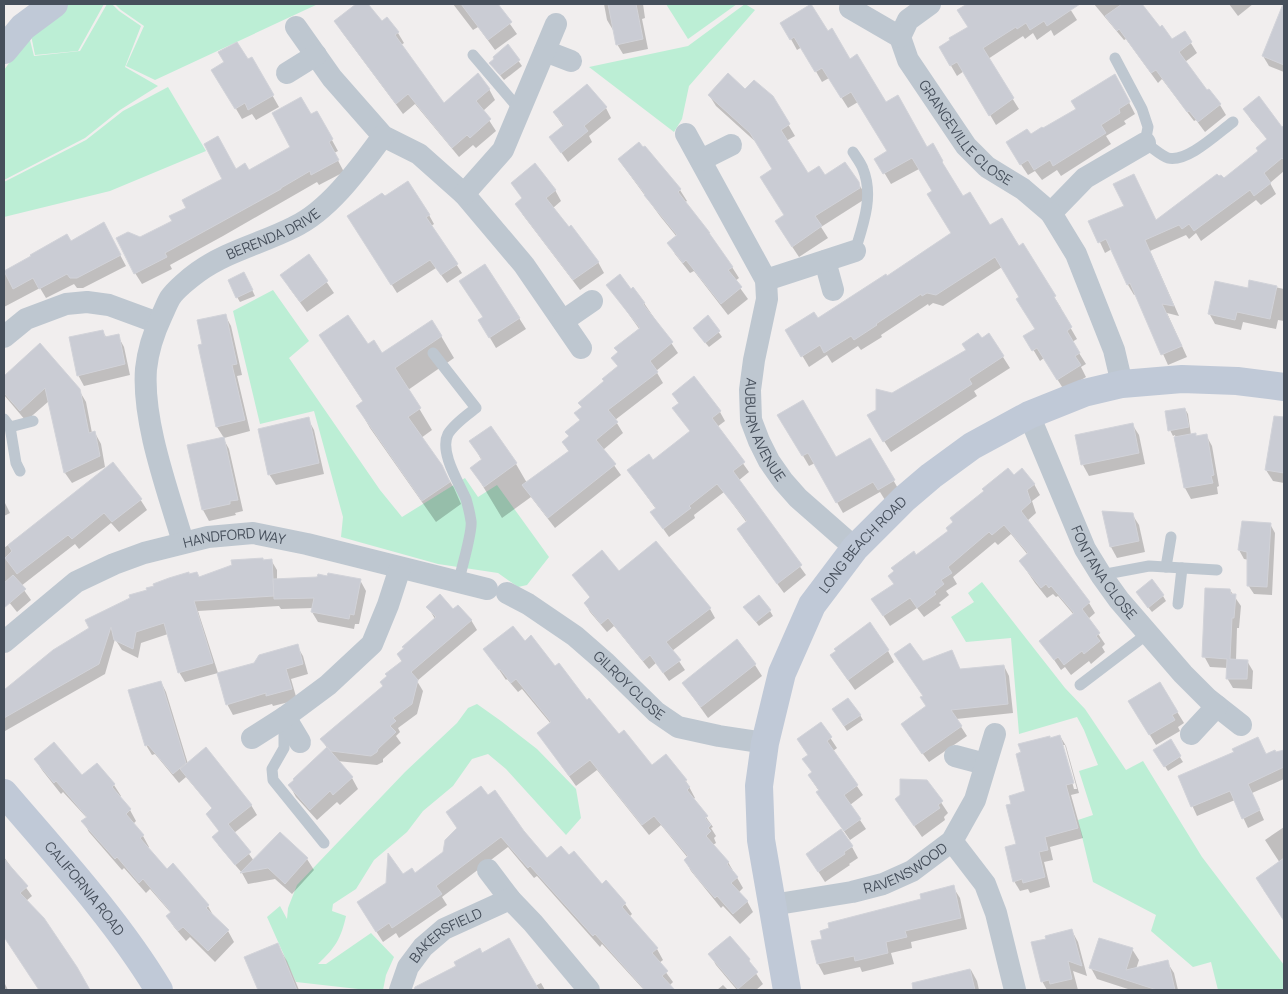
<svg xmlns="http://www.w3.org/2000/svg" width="1288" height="994" font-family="Manrope,sans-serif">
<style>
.green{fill:#bceed5}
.shadow{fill:#0003;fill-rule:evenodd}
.building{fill:#caccd4;stroke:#d2d3d9}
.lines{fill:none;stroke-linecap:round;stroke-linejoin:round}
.lane{stroke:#bec7d0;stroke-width:11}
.street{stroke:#bec7d0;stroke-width:22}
.secondary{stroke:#c0c9d7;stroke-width:28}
.labels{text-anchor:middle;stroke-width:5;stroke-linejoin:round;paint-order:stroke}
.street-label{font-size:14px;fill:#464f5b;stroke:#fff}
</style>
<rect width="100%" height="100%" fill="#f1eeee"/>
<g class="green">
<polygon points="64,4 104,4 78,51 35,55 31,35"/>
<polygon points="107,4 112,4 119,11 141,26 125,67 158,86 120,110 85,138 4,180 4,70 29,36 34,56 80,51"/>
<polygon points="115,4 318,4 155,80 126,66 144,26 121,10"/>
<polygon points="666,4 737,4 688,39"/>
<polygon points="745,4 755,10 689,86 682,119 674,132 589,67 688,46"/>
<polygon points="168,87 206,151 110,191 4,217 4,182 86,140 123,111"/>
<polygon points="273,290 309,341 289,358 380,490 402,517 465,478 478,497 497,485 549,557 527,585 518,587 498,573 438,564 341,537 343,517 314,411 260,424 233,311"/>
<polygon points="982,582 1065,688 1085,709 1126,770 1143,761 1202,857 1284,965 1284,990 1218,990 1211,962 1193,967 1151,931 1156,915 1093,882 1078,820 1093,815 1079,771 1098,765 1084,730 1077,717 1019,734 1011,638 966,642 951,617 974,602 968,593"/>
<path d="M 477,704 L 501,721 L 537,749 L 576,789 L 581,818 L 566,835 L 506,769 L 488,754 L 472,759 L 453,786 L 423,811 L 407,832 L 374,860 L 356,889 L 333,904 L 332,911 L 346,916 C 341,939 335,948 318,964 L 326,964 L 371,933 L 394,957 L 386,975 L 383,990 L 367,990 L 296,982 L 267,917 L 280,906 L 287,919 L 288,908 L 297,885 L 405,772 L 457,723 L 468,708 Z"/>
</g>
<g class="shadow">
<polygon points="358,4 367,4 382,23 398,33 404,43 401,45 444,105 489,89 495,100 483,111 496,131 476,148 473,145 459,157 415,104 403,114 342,32 335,21"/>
<polygon points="453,4 496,4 517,34 495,50 478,27 473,30"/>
<polygon points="604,4 643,4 645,18 642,19 648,49 623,54 617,44 614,29 613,30 607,20"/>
<polygon points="969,4 979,4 982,9 990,4 1067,4 1077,20 1054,36 1051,30 1037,40 1033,33 1025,39 1023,36 988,59 1019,109 996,125 964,71 957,76 940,47 969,28 958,10"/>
<polygon points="1094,4 1141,4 1159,29 1172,40 1184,32 1197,53 1185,62 1207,92 1220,105 1226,115 1205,132 1196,120 1194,121 1162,79 1158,83 1126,39 1124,40"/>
<polygon points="1229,4 1253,4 1238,16"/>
<polygon points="782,23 827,32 885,104 927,148 932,145 963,198 990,227 1018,248 1023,245 1054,297 1061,308 1059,308 1077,339 1072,342 1086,364 1081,367 1086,377 1064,390 1044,358 1040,361 1025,336 1039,333 1002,267 943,306 933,303 929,306 928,304 881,335 882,337 861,350 858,346 832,363 827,355 809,367 787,330 817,320 887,277 952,233 933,192 919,169 891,184 876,159 889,151 858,102 848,108 829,78 822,82 802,47 797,50"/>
<polygon points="1272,35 1284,40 1284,72 1269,66 1263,56"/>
<polygon points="508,46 522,66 504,80 494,68"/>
<polygon points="251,58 279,107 256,120 252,114 242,119 213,70"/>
<polygon points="1121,87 1135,114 1124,121 1126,124 1106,136 1111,144 1061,176 1057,170 1042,180 1035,171 1028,175 1014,154 1030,136"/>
<polygon points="745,91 772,97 795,136 786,141 808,174 858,183 865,194 865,199 821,227 828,238 799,257 783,233 785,216 774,170 758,144 716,106 709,95"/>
<polygon points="1259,98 1284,131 1284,171 1270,183 1276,194 1261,205 1256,200 1201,241 1196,233 1189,239 1186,235 1150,251 1179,316 1167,313 1187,357 1168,365 1136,294 1134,295 1128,285 1112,249 1105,253 1090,221 1156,221 1224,180 1260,152 1268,140 1251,120 1245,109"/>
<polygon points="606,108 611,118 589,136 592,142 568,162 551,138 564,127 554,113"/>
<polygon points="317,113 338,151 334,153 344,172 319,185 317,182 223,236 170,265 172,269 142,284 135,273 140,239 173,221 236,170 248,171 292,148 311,116"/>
<polygon points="619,160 680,190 687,201 684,203 709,233 732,267 739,278 735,281 748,299 728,315 694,271 690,273 675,254 669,243 677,237 660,216"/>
<polygon points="512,183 555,190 561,201 553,208 598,262 604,273 580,290 523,215 517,204 523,199"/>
<polygon points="429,215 434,224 431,226 462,273 447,283 436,268 397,293 354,225"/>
<polygon points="109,234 126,266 83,288 77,288 74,284 46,298 40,288 4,307 4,273 32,257 71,243"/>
<polygon points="309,256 334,293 307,312 288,286"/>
<polygon points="247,279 255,296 240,302 237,297"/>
<polygon points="460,282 519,318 526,329 496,348 480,321 484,318"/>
<polygon points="1250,282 1284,289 1284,321 1278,320 1276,329 1243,322 1241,330 1215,324 1209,313 1249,290"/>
<polygon points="608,285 644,303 678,353 656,371 663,383 615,420 623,433 603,450 621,475 555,528 531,497 502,518 472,468 482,461 471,441 490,428 516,464 527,483 569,452 563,442 570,437 581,421 582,408 618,367 613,358 640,330"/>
<polygon points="225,315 231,326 242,375 237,376 250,431 224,438 217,427 203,345"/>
<polygon points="708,317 722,337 709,347 697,333"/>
<polygon points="102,331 107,338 118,336 124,347 130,375 84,386 78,375"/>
<polygon points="989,335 1010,368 974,391 977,396 891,452 875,427 877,410 893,395 967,350"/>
<polygon points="320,336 368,346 382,355 441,336 454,358 408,390 432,430 421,438 441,466 454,488 461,504 436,522 370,428 358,407 364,403"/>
<polygon points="40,345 79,390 86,402 92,433 95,433 101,444 105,467 72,483 65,473 49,401 26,421 4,395 4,378"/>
<polygon points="673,394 720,412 725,421 717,427 749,472 738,481 806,575 784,593 744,539 738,529 747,523 724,492 694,515 695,518 669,537 652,513 656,509 635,480 653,462 691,432 674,408 679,404"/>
<polygon points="1185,409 1188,414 1191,435 1195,434 1197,437 1206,435 1212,446 1219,486 1217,487 1218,494 1191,499 1185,488 1175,435 1173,436 1170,430"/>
<polygon points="779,415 835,459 870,439 900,492 885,500 880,492 843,513 815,463 809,466"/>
<polygon points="308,419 314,430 324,474 276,485 269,474"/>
<polygon points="1132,424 1139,435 1145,464 1089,476 1083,465 1077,436"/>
<polygon points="1272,435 1284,437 1284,483 1273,481 1266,470"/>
<polygon points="223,438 229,449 243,511 235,513 236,515 209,521 203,510 188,446"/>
<polygon points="1014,477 1034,484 1040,495 1032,501 1036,513 1027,521 1089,603 1095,613 1088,619 1105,644 1102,647 1105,652 1091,664 1089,661 1071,675 1065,667 1061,670 1041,641 1074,615 1058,596 1056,597 1053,594 1047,598 1035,583 1020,561 1028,555 1011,534 998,545 995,542 953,577 957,584 946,591 949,595 939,603 941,605 924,617 917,608 890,626 873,600 895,585 916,556 949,531"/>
<polygon points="140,499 147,510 119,532 111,523 79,549 75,544 21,586 31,600 17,612 4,596 4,548 20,536"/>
<polygon points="4,501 10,513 4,516"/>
<polygon points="1103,512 1132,514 1139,525 1145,552 1117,558 1111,547"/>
<polygon points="1270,524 1275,533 1272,595 1254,594 1248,585 1249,560 1244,559 1239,550"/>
<polygon points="656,543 710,609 715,618 672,651 685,670 669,681 656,663 649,669 614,626 607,632 590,612 585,603 591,598 574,575 619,573"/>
<polygon points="263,559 264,561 271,560 277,570 277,581 360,580 366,591 359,624 355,624 354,629 318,622 312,612 313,608 281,609 279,606 198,611 218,673 185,682 179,672 168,634 141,643 138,658 122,650 115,639 105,674 5,731 4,729 4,692 54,651 190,575 200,578"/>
<polygon points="1230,590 1241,606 1239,628 1237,628 1236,660 1247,661 1253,671 1252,689 1233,688 1227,678 1228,668 1210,667 1204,656"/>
<polygon points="1163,596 1166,601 1152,612 1140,597"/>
<polygon points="428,607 453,611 471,620 477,630 417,681 423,691 417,714 398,728 400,732 396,736 401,743 383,759 383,762 377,765 337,761 352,778 358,789 340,805 337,802 317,820 296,797 290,786 327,748 322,739 384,687 402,662 398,654 435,619"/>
<polygon points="770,611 773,616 759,626 748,612"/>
<polygon points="524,642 555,668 619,735 652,767 666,755 686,781 695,798 693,799 713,827 711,828 716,836 714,838 716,843 713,845 728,862 743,888 738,893 747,901 753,912 740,924 723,906 721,908 691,871 685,860 688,858 661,825 649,835 597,770 576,786 538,733 551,724 522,689 518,692 507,679 506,680 485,649"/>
<polygon points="297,646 303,656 308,674 291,679 297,700 273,706 272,704 233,715 227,704 255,664"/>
<polygon points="888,651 894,662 855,690 831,656"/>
<polygon points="951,651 961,671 1004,666 1009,676 1013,713 956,719 967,736 929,762 908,734 927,707 924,696 923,662"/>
<polygon points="755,665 762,676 708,718 683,683"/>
<polygon points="161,682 166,692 188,764 251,805 257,815 234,833 254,861 280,833 307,859 314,870 292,894 275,879 248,884 242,873 219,846 214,837 220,832 207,814 213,809 186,777 179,783 155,754 152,755 146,745"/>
<polygon points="1160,684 1184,723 1178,727 1180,731 1156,745 1136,712"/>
<polygon points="837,715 860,715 863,720 847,731"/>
<polygon points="821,724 837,748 833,751 863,795 850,805 866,829 850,840 824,802 819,791 809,776 813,773 804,759 809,756"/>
<path d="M 1060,736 L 1066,746 L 1079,793 L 1071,795 L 1083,838 L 1050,847 L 1053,860 L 1044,862 L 1050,887 L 1030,893 L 1028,889 L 1020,891 L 1014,881 L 1017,845 L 1012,805 L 1027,792 L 1050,739 ZM 1062,745 L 1065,745 L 1077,789 L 1074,789 Z"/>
<polygon points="1170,741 1183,762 1168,771 1155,750"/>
<polygon points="1284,751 1284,779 1252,793 1264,820 1248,828 1235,800 1197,816 1179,777"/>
<polygon points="35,759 82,777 97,764 114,785 121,796 119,797 130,810 136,821 133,824 143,836 149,847 147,848 166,870 173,865 208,906 214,917 228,931 234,942 215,962 190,937 186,941 174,927 167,916 171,913 150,889 146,893 124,868 122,870 89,832 83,821 87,818 63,792 61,794 42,770"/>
<polygon points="927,781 948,813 944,817 945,820 922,837 896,800"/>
<polygon points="448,813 523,832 547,860 569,857 602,886 606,882 625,904 632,914 629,917 657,949 663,960 659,963 673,982 669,986 673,990 644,990 602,944 600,947 537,876 534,878 508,847 442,897 447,905 399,938 396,933 383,942 365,914 403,876 415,875 444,853 458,829"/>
<polygon points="1284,827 1284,920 1263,889 1280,863 1265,840"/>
<polygon points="852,847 858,858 849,864 850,865 825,882 814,865"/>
<polygon points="4,857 32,896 26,901 76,968 88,990 41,990 25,961 4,937"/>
<polygon points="953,887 960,898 967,929 911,942 912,948 891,953 894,964 862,972 860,967 824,975 818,964 923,900"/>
<polygon points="1072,931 1078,942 1087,976 1073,971 1078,990 1047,990 1042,981 1047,940"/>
<polygon points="277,944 287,961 299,990 259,990 246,957"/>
<polygon points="1132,949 1139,960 1136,969 1167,962 1174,973 1178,990 1131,990 1097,979 1091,968"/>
<polygon points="710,954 753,969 763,984 756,990 737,990 716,965"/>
<polygon points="482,955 535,986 541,983 545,990 437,990 431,980"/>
<polygon points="971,970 977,981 979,990 945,990 942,977"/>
<polygon points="4,982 8,990 4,990"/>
<polygon points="723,985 728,990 717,990"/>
</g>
<g class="building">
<polygon points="356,4 368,4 382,21 387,17 399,32 395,35 444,103 478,73 490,89 476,101 491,119 470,138 467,135 452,148 408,94 396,104 334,21"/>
<polygon points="461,4 498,4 512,22 488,40"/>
<polygon points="608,4 636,4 643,39 616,45"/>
<polygon points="811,4 828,31 832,28 850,59 857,54 886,102 898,95 927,147 933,143 943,161 942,162 963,196 970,192 990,225 1002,218 1019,246 1023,243 1056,296 1054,297 1072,327 1067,331 1080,353 1075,356 1081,365 1057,380 1037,348 1032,351 1023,336 1035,329 1016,299 1019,297 995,257 936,295 927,293 922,296 921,294 876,324 877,325 854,340 851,336 824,353 820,345 801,357 785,330 814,312 818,318 886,274 887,276 951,233 927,194 932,191 912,158 883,174 874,159 887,151 851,92 841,98 822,68 815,72 794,37 790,40 780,23"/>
<polygon points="967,4 1080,4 1047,26 1044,21 1030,30 1026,23 1017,29 1016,27 983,48 1014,98 989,116 957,62 950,66 939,47 950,40 949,38 968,27 957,10"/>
<polygon points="1122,4 1142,4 1160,27 1162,25 1172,39 1185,31 1192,42 1179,52 1207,90 1209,89 1221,104 1198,122 1189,111 1187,112 1156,70 1151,73 1119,29 1117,31 1105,16"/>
<polygon points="1283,4 1284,4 1284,65 1262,56"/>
<polygon points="237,42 248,59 252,57 274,95 248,110 245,103 235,109 211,70 224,62 218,52"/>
<polygon points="508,44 520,60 500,75 489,63 494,59 493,57"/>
<polygon points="728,73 745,89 754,80 773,96 790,124 781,130 808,173 819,166 825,175 845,162 859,182 860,188 815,216 822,226 792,247 775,221 784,215 760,177 772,169 750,133 708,95"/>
<polygon points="1115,74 1130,102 1119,109 1120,113 1101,125 1106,133 1053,166 1050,160 1034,170 1028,160 1020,165 1006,142 1027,129 1031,134 1042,127 1043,128 1076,109 1071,101"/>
<polygon points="587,84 607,107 584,126 588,131 561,153 549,137 564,125 553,112"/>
<polygon points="1259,96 1282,127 1284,125 1284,160 1282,158 1264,173 1271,183 1254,196 1250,190 1194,231 1189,224 1182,229 1179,225 1145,240 1174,306 1162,304 1182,346 1161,355 1130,283 1127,285 1106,239 1098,243 1088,221 1124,206 1113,184 1134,174 1156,220 1217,174 1219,176 1221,175 1224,178 1258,151 1256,148 1267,139 1243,109"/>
<polygon points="301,97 311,114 317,111 333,139 329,142 339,160 311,175 310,171 281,188 281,189 165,253 167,257 134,274 116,238 128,232 140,237 172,221 169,216 186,208 182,200 222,179 204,144 218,136 236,169 245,163 249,170 290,147 272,113"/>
<polygon points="639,142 643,147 645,146 681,189 678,192 710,233 709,233 733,267 728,270 742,287 721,304 686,260 683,263 667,243 677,235 644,195 645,194 618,159"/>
<polygon points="535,163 556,190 546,198 569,227 571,225 599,262 573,280 515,204 522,198 511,183"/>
<polygon points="408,181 430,215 426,217 458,264 441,275 430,260 391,285 347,216 382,193 385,196"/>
<polygon points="104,222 121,255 77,278 70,278 67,274 39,289 33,278 13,289 4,271 31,256 30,255 67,234 71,241"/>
<polygon points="309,254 328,281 300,302 280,275"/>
<polygon points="485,264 520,318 489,338 478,320 483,317 459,281"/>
<polygon points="244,272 253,290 236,298 228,280"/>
<polygon points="620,274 631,289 633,287 645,303 643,304 673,342 650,361 658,372 608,410 618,422 596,440 616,464 548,518 522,485 569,451 562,442 569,436 565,432 580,420 574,413 582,407 578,403 604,381 602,379 618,366 611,358 618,352 614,348 640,328 606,285"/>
<polygon points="1249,280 1277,286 1270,319 1237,312 1235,320 1208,314 1215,281 1248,288"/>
<polygon points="226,314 237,364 232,365 245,420 216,427 198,345 202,344 197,320"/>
<polygon points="348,315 368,344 374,340 382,353 432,320 442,336 395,368 421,408 408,417 442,465 450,482 422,501 356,406 363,401 319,335"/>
<polygon points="708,315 720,331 705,343 693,328"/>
<polygon points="103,330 105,337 119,334 125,364 77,376 69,337"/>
<polygon points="978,333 982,338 989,333 1004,356 969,379 972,384 883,442 867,415 876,410 876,389 892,393 966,350 962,344"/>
<polygon points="40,343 80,389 89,433 95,431 100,456 64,473 45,388 20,411 4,393 4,376"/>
<polygon points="694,376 721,411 712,418 745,462 733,471 802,565 777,584 737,529 747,521 717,484 689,506 691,508 663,529 650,512 656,508 627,470 649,454 653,460 690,431 672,408 679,403 672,394"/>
<polygon points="803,400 836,457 870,438 895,480 878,490 873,482 836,503 808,453 802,456 777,415"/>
<polygon points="1185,408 1189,427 1168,431 1165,411"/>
<polygon points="1274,416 1284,417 1284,473 1265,470"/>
<polygon points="309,417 319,463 268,475 258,429"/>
<polygon points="1133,423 1139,453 1081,465 1075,435"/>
<polygon points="491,426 517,463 484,487 470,468 482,459 469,441"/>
<polygon points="1196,433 1196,436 1207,434 1214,475 1211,476 1213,483 1184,488 1174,437"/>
<polygon points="224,437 238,500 230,501 230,504 202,510 187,445"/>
<polygon points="113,462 142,499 112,522 104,513 72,539 68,535 17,574 5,558 12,551 8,545"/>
<polygon points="1008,468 1014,475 1022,468 1035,484 1027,490 1031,502 1021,511 1090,602 1082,609 1100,633 1096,636 1100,641 1084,654 1082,651 1064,665 1058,657 1054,660 1039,641 1074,613 1051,586 1049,588 1046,584 1041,588 1028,572 1019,561 1028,553 1004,525 992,535 989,532 948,567 952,573 941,580 944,584 934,592 936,594 917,608 910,598 883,616 871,599 894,584 888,576 894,571 891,568 914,551 916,555 948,531 946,528 953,522 950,518 984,491 982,489"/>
<polygon points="1102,511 1133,513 1139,541 1110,547"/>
<polygon points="1242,521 1271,523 1267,587 1247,586 1247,552 1238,550"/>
<polygon points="656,541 711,608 666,642 681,660 663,673 650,655 643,661 608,618 601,624 584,603 590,597 572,575 602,550 619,571"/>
<polygon points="263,558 263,560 272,559 274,596 194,601 213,663 178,673 164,623 136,632 133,649 114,640 111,627 99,664 4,718 4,690 53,650 89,628 85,620 130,598 129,595 147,590 146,588 154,586 153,584 169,578 189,572 189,574 197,572 199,577 232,565 231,560"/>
<polygon points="328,573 361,579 354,615 350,614 349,619 311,612 314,598 274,599 273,579 317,577 318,574 327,576"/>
<polygon points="13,575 26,589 4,608 4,583"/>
<polygon points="1152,579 1164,595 1148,608 1136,592"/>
<polygon points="1205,588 1230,589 1231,594 1236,594 1234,618 1232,618 1230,659 1248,660 1247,679 1226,679 1227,659 1202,657"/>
<polygon points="440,594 453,609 458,605 472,620 411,672 418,680 412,704 393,718 396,721 390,726 396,732 378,749 377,752 371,756 331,751 320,739 383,686 380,682 387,676 385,674 402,661 397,654 404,648 402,647 436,617 426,607"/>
<polygon points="759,595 771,610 756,622 743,607"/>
<polygon points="870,622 889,650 848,680 830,655 836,651 834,649"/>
<polygon points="513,626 525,641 531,635 555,666 559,663 587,700 589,698 619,734 624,730 652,765 666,754 687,780 685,781 690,787 687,790 708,816 705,818 711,825 708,828 711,831 706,836 729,862 727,864 738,877 731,883 748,901 733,914 717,896 715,898 698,879 684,860 688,856 654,816 642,825 590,760 569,776 537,733 551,722 516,679 511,683 500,669 499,670 483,649"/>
<polygon points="737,639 756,664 701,707 682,683"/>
<polygon points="910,643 923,661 952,650 960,669 1004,665 1008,704 951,710 962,726 922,754 901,724 926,706 920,697 923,696 894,654"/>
<polygon points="298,644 303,664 286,669 292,689 266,696 266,693 226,705 217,673 254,663 259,655"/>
<polygon points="161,681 186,763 173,774 148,745 145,746 128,690"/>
<polygon points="1160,682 1178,712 1172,715 1175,720 1149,735 1128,701"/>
<polygon points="848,698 861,715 844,726 832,709"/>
<polygon points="821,722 832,737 827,741 858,785 844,795 861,819 844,831 816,792 819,790 808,775 812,772 802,759 808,755 797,739"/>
<polygon points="1060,735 1074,783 1066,785 1078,828 1045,837 1048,850 1039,852 1045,877 1023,883 1022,879 1013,882 1005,847 1016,844 1006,805 1011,804 1009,796 1025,791 1016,754 1021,752 1018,744 1050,736 1050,738"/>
<polygon points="1258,737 1266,754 1275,750 1276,752 1284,750 1284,767 1248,784 1260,810 1242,819 1230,791 1191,807 1178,776 1234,752 1232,749"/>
<polygon points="1171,739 1181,756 1164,767 1153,750"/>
<polygon points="54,742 82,775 97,763 115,784 112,787 131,809 126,814 144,835 140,838 167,869 173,863 209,905 206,908 229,930 208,951 183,927 178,931 166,916 171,912 143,879 139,883 117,857 115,859 81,821 87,817 56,781 54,783 34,759"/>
<polygon points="206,747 252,805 228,824 251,852 235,865 212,837 219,831 206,814 212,808 180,769"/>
<polygon points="327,747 353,777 333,795 330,791 310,810 288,785 294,780 293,779"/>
<polygon points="900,779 927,780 943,801 938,805 940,808 914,826 895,799 900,795"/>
<polygon points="481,786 488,795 495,790 524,831 547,858 561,846 569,855 574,851 602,884 606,880 626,903 622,907 658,948 652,953 668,971 662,976 675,990 645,990 595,934 593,936 530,866 528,868 501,837 436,886 442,894 392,928 389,923 376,932 357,902 386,883 388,853 403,874 412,868 415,873 443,852 445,840 457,828 446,812"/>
<polygon points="841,829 853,846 844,852 845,854 818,872 806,854"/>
<polygon points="280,832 308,858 285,884 268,868 240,873"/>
<polygon points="1284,858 1284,921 1256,878"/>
<polygon points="4,859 28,886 20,893 44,918 77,967 90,990 39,990 4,937"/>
<polygon points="954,885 961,918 905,931 907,937 886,942 888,953 855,961 854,956 817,964 811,941 822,939 820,931 829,928 828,923 921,899 920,894"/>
<polygon points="1072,929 1082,966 1068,961 1072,979 1050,984 1049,980 1041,982 1031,942 1046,939 1045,936"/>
<polygon points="730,936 750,959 749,961 758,972 738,989 708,954"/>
<polygon points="509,938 539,990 414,990 415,987 456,966 454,962 480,948 482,953"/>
<polygon points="1099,938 1133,948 1126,970 1168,960 1175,990 1157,990 1089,968"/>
<polygon points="278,943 297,990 258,990 244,957"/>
<polygon points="970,969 975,990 913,990 912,983"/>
</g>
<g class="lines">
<g class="lane">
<polyline points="473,55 520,110"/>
<path d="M 1115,58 L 1142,109 L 1148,127 L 1145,143 C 1152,147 1161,156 1168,158 C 1187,163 1218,133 1233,122"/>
<path d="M 853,152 C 856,157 861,163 863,169 C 874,196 863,225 855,251"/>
<path d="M 433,353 L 476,408 C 467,415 454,424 448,434 C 439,452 459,483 466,499 C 468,506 470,514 471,521 C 473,531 461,569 459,581"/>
<polyline points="4,419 10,427 33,421"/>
<polyline points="10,427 16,463 20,471"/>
<polyline points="1166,567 1171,537"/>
<polyline points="1101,575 1149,566 1217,570"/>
<polyline points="1178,604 1182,568"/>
<polyline points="1080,685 1147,634"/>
<polyline points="284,723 284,748 272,769 273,780 324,843"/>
</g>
<g class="street">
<path id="s1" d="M 930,4 L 908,20 L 900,37 L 908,60 L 966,146 L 987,167 L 1023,189 L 1051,213 L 1085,178 L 1145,143"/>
<polyline points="850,8 900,37"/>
<polyline points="296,27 332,78 383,136 419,154 464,194 524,265 581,348"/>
<polyline points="545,51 571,61"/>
<polyline points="287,73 316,55"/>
<path id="s2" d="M 686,134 L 766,280 L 767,299 L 754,360 L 750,390 L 751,420 L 759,441 L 769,461 L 783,481 L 798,498 L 855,548"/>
<polyline points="701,160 731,145"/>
<polyline points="464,194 503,150 556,24"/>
<polyline points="1051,213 1076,254 1114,350 1122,384"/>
<polyline points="825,261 833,290"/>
<polyline points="766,280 855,251"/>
<polyline points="563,321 592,301"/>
<polyline points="4,337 26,319 66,304 87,302 109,305 158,323"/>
<path id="s3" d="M 1029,415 L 1085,549 L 1101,575 L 1119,600 L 1183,674 L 1208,699 L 1241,725"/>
<path id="s4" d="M 183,542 C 168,491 142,422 146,369 C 148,350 154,332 162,315 C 165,309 167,303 170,298 C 175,290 191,277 198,272 C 227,251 263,243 294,227 C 330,210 360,167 383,136"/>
<path id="s5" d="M 507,593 L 528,604 L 575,636 L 606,663 L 656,712 L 678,727 L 719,736 L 765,743"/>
<path id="s6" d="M 4,642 L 76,582 L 114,564 L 144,553 L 208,537 L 253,533 L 307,544 L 487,589"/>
<polyline points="285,717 300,742"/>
<polyline points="1191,734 1217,706"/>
<polyline points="252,738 285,717 328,685 372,644 388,605 400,568"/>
<polyline points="955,756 985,764"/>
<polyline points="952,841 985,884 996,913 1015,990"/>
<polyline points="488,870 510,899"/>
<path id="s7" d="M 772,905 L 852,892 L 883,884 L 912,871 L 952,841 L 975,800 L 995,734"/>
<path id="s8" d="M 400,990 L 408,967 L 423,947 L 444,929 L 510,899 L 533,923 L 589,990"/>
</g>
<g class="secondary">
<polyline points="4,50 23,27 54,4"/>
<path id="s9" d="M 4,793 C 57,855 117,920 159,990"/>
<path id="s10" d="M 787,990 L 761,840 L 759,786 L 765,743 L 782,673 L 812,605 L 855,548 L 904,499 L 931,476 L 972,446 L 1029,415 L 1084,393 L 1122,384 L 1182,379 L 1237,381 L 1284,387"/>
</g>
</g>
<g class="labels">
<g class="street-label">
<text dy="5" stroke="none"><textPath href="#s1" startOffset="164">GRANGEVILLE CLOSE</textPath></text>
<text dy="5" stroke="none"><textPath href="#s4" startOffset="376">BERENDA DRIVE</textPath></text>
<text dy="5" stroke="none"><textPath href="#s2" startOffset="321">AUBURN AVENUE</textPath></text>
<text dy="5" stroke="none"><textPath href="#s6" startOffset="260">HANDFORD WAY</textPath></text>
<text dy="5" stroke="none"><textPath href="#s10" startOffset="475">LONG BEACH ROAD</textPath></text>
<text dy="5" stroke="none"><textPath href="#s3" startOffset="175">FONTANA CLOSE</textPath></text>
<text dy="5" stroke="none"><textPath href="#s5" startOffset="154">GILROY CLOSE</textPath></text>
<text dy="5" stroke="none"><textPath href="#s7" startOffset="140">RAVENSWOOD</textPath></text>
<text dy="5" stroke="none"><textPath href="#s9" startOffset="125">CALIFORNIA ROAD</textPath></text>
<text dy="5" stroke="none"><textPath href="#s8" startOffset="75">BAKERSFIELD</textPath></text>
</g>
</g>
<rect width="1288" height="994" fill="none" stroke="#464f5b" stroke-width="10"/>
</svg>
